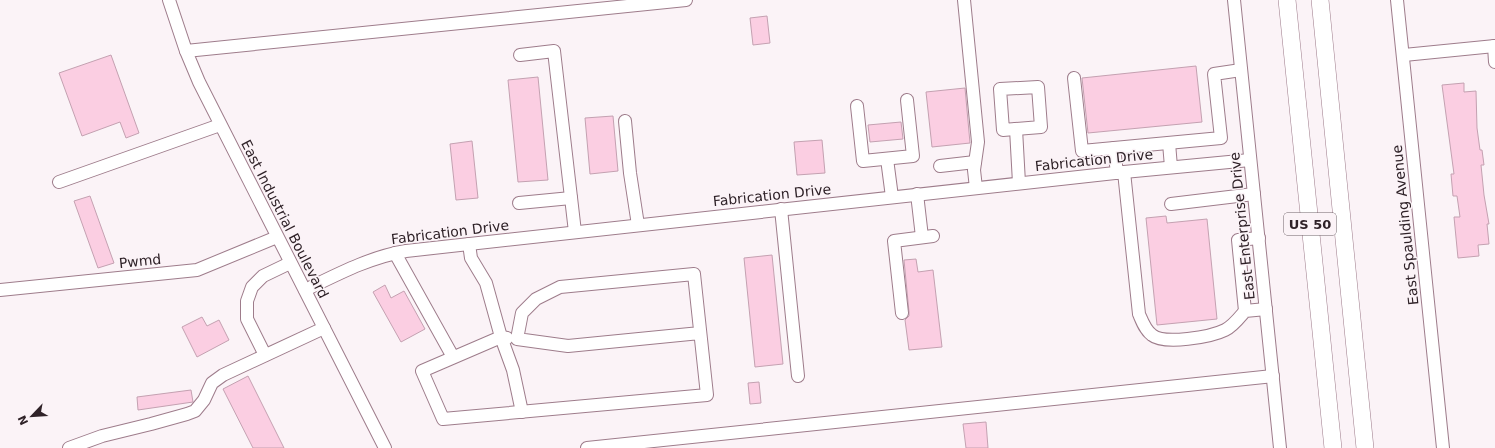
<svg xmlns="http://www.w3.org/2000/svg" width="1495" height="448" font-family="'DejaVu Sans',sans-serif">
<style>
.building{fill:#fbcee2;stroke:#c4a1b1}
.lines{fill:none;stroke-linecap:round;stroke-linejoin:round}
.minor-casing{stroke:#9e7c8b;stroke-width:14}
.highway-casing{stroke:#9e7c8b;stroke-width:18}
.minor{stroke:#fff;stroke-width:12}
.highway{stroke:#fff;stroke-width:17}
.labels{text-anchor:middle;stroke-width:3;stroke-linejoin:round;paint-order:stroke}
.shield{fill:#fbf3f7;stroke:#6c6166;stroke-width:1}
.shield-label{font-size:13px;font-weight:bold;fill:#2f2228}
.street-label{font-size:14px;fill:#2f2228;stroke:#fbf3f7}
</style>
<rect width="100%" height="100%" fill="#fbf3f7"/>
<g class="building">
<polygon points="767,16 770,43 753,45 750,18"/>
<polygon points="111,55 139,133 126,138 120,122 82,136 59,73"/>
<polygon points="1196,66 1202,122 1088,133 1082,78"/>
<polygon points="538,77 548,180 518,182 508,80"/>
<polygon points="1464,83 1464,92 1476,91 1477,128 1480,150 1482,150 1484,165 1481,165 1484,195 1489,224 1487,224 1489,244 1478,245 1479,256 1458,258 1454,217 1460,217 1457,196 1453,196 1451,174 1454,174 1442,85"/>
<polygon points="965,88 970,143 932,147 926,92"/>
<polygon points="613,116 618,171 590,174 585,118"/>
<polygon points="901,122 903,139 870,142 868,125"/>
<polygon points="822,140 825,173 797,175 794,142"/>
<polygon points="472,141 478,198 456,200 450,144"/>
<polygon points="90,196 114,263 98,268 74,201"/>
<polygon points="1166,216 1167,223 1207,219 1217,319 1157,325 1146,218"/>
<polygon points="772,255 783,364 755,367 744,258"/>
<polygon points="916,259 918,272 933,270 942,347 909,350 905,320 909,316 909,312 904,260"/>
<polygon points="385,285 391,298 404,291 425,329 401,342 373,292"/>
<polygon points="202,317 207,326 219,320 229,340 197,357 182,327"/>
<polygon points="248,376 284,448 253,448 223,389"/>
<polygon points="759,382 761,403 750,404 748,383"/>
<polygon points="191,390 193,402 138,410 137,397"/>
<polygon points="986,422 988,448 966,448 963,424"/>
</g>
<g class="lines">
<g class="minor-casing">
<g id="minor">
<polyline points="169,0 186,51 199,82 385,448"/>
<polyline points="964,0 978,142 974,170 976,188"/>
<polyline points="1234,0 1280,448"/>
<polyline points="1397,0 1443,448"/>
<polyline points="1494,46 1495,62"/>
<polyline points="186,51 686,0"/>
<polyline points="520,55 554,51 575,232"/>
<polyline points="1404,55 1495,46"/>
<polyline points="1074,78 1082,151 1221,138 1214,74 1241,70"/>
<polygon points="1038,87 1041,127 1003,130 1000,89"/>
<polyline points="857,106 863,161 913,156 907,100"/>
<polyline points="625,121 630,173 638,225"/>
<polyline points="1016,129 1019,183"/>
<polyline points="1169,143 1171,167"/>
<polyline points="1114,148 1117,173"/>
<polyline points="887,159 892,197"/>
<polyline points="940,166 975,162"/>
<path d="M 1124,172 L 1139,314 C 1142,321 1145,330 1152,335 C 1164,345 1211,337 1225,330 C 1233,326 1239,318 1245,311 L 1266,309"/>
<polyline points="59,182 220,125"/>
<polyline points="917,194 922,237"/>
<polyline points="519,203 571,198"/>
<polyline points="1171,204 1254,194"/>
<polyline points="781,209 798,376"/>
<polyline points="469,244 471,258 486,283 501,337 422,371 443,419 707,395 694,274 560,287 536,299 522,313 517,339 568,346 700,333"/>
<polyline points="395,253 453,357"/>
<polyline points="0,290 197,270 277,237"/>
<path d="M 305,290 C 338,274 370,257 406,251 L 1124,172 L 1250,160"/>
<polyline points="1245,311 1238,240 1259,238"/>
<polyline points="902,313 894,241 933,236"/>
<polyline points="507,338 501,337 513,370 522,412"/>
<polyline points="265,355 247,319 247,301 252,287 263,276 290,263"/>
<polyline points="69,448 102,436 151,424 187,414 195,411 204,400 212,383 223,375 324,328"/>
<polyline points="587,448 1273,376"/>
</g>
</g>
<g class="highway-casing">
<g id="highway">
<polyline points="1287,0 1333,448"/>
<polyline points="1320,0 1365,448"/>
</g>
</g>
<use href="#minor" class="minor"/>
<use href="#highway" class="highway"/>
</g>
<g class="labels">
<rect class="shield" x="1284" y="213" width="52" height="22" rx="3"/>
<g class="shield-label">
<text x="1310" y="229">US 50</text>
</g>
<g class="street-label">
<text transform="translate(1094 160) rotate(-6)" y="5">Fabrication Drive</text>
<text transform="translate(772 195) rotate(-6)" y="5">Fabrication Drive</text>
<text transform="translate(285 219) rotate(63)" y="5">East Industrial Boulevard</text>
<text transform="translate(1405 225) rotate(-96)" y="5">East Spaulding Avenue</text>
<text transform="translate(1242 226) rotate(-96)" y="5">East Enterprise Drive</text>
<text transform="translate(450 232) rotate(-7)" y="5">Fabrication Drive</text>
<text transform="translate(140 261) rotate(-6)" y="5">Pwmd</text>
</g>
</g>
<g transform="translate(32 416) rotate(245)" stroke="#fbf3f7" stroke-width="3" paint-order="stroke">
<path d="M0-3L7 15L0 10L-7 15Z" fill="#2f2228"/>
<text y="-6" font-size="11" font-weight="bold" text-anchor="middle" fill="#2f2228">N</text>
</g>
</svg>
